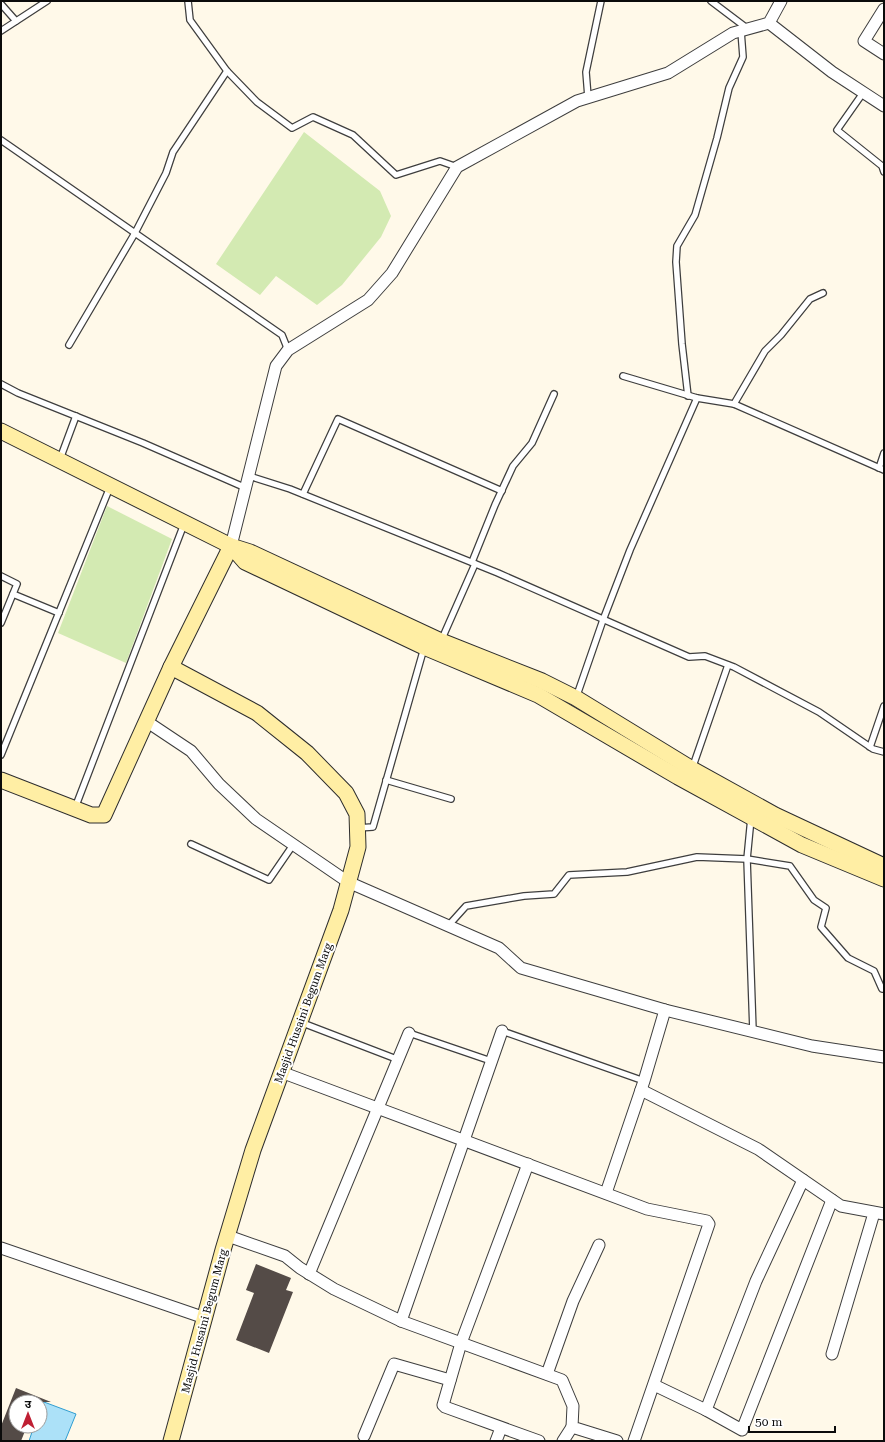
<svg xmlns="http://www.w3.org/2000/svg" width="885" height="1442" font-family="'Roboto Serif','Noto Sans Devanagari',serif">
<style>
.green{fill:#d3eab2}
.water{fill:#ace1f8;stroke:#309ed1}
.building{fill:#544b47}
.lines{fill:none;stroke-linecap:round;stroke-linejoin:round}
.lane-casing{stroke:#3e3e3e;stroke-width:8}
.street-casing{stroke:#3e3e3e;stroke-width:13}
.secondary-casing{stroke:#2d2d2d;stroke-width:17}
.lane{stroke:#fff;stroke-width:5.5}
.street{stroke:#fff;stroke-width:11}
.secondary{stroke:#ffeea4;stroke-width:15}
.labels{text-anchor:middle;stroke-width:4;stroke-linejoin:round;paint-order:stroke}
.street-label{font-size:11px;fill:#0b0b0b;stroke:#fff}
</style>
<rect width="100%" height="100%" fill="#fff9e9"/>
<g class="green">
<polygon points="304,132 380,191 391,216 381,237 342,285 317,305 276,276 260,295 216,264"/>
<polygon points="107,506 172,539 126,663 58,633"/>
</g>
<polygon class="water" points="44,1402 76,1414 65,1441 29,1441 34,1426 40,1426 40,1411"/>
<g class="building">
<polygon points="256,1264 291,1278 286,1290 293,1292 269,1353 236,1340 254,1293 246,1290"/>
<polygon points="16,1388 51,1402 16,1402 16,1426 27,1426 21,1441 1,1441 1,1426"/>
</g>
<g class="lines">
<g class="lane-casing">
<g id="lane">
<polyline points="188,1 190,20 227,71 257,102 292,128 313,117 353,135 396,175 440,161 457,167"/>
<polyline points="711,1 748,29"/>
<polyline points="1,4 16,21"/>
<polyline points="1,31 47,1"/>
<polyline points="863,93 837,130 882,166 884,172"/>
<polyline points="588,97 586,72 601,1"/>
<polyline points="1,140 282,335 288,350"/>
<polyline points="69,345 135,233 166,173 173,152 227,71"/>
<polyline points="623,376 697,398 734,404 884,470"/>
<polyline points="1,384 18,393 143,443 246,488"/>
<polyline points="688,396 682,344 676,262 677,246 695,215 717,138 729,88 743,57 741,31"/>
<polyline points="734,404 765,351 781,335 810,299 823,293"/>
<polyline points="60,459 76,416"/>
<polyline points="879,468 884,453"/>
<polyline points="249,476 290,489 498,573 689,657 705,656 734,667 819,712 873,749 884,752"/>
<polyline points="303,494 338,419 502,491"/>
<polyline points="472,562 495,505 513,466 532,443 554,394"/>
<polyline points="1,576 17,584 1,623"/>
<polyline points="13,594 59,613"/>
<polyline points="441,641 475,564"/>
<polyline points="576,698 603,620 630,550 697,398"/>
<polyline points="870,747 884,706"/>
<polyline points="1,755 110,487"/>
<polyline points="692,769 728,665"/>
<polyline points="386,780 451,799"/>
<polyline points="75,808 184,524"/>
<polyline points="751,818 747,859 753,1031"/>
<polyline points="357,828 373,827 424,648"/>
<polyline points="191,844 269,880 293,845"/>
<polyline points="448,926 466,906 524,896 554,894 569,875 627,872 697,857 747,859 790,866 814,900 826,908 821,927 848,958 874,971 882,989 884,989"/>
<polyline points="300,1022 399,1060"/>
<polyline points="502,1031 644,1081"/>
<polyline points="409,1033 491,1061"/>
</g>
</g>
<g class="street-casing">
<g id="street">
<polyline points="884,9 864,41 884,54"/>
<polyline points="769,23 832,72 884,106"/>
<polyline points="231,546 276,366 288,350 368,300 392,273 457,167 577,101 668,73 733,33 769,23 781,1"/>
<polyline points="146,721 191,751 219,784 256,819 348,882 499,948 521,968 665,1010 812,1046 884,1057"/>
<polyline points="281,1072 647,1209 707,1221 709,1224 634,1441"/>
<polyline points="641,1090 758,1149 841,1206 884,1214"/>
<polyline points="528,1164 461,1343 443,1405 445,1407 539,1441"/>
<polyline points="606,1193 644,1081 665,1010"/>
<polyline points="228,1236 285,1256 300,1268 334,1289 401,1321 562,1380 573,1406 572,1427 617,1441"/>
<polyline points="1,1248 205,1318"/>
<polyline points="309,1274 409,1033"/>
<polyline points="401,1321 502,1031"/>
<polyline points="832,1354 874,1213"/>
<polyline points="547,1374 573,1301 599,1245"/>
<polyline points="654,1385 706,1410 742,1430 832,1200"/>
<polyline points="706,1410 756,1281 803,1180"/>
<polyline points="364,1436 394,1364 450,1380"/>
<polyline points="496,1441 501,1428"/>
<polyline points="563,1441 572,1427"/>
</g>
</g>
<g class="secondary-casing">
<g id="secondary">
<polyline points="1,431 231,546 250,552 441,641 542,681 576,698 692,769 775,815 884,866"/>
<polyline points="232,547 245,562 424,647 538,695 678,777 802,845 884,879"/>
<polyline points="171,667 257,713 307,753 346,793 357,814 358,847 341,910 253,1150 223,1250 171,1441"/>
<polyline points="1,780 91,815 104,815 171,667 231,546"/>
</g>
</g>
<use href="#lane" class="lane"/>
<use href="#street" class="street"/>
<use href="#secondary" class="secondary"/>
</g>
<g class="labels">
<g class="street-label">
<text transform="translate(303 1013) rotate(-70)" y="4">Masjid Husaini Begum Marg</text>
<text transform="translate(204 1321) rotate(-75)" y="4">Masjid Husaini Begum Marg</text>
</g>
</g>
<rect width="885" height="1442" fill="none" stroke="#0b0b0b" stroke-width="4"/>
<g transform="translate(28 1414)"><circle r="19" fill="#ffffff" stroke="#9d9d9d"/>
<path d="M0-3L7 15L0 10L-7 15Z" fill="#bf1f33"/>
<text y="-6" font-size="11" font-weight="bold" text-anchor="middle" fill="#0b0b0b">उ</text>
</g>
<path d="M749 1426v6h86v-6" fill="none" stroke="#0b0b0b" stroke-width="2"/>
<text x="755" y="1426" font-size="12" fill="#0b0b0b" stroke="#ffffff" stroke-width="3" paint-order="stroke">50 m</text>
</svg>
